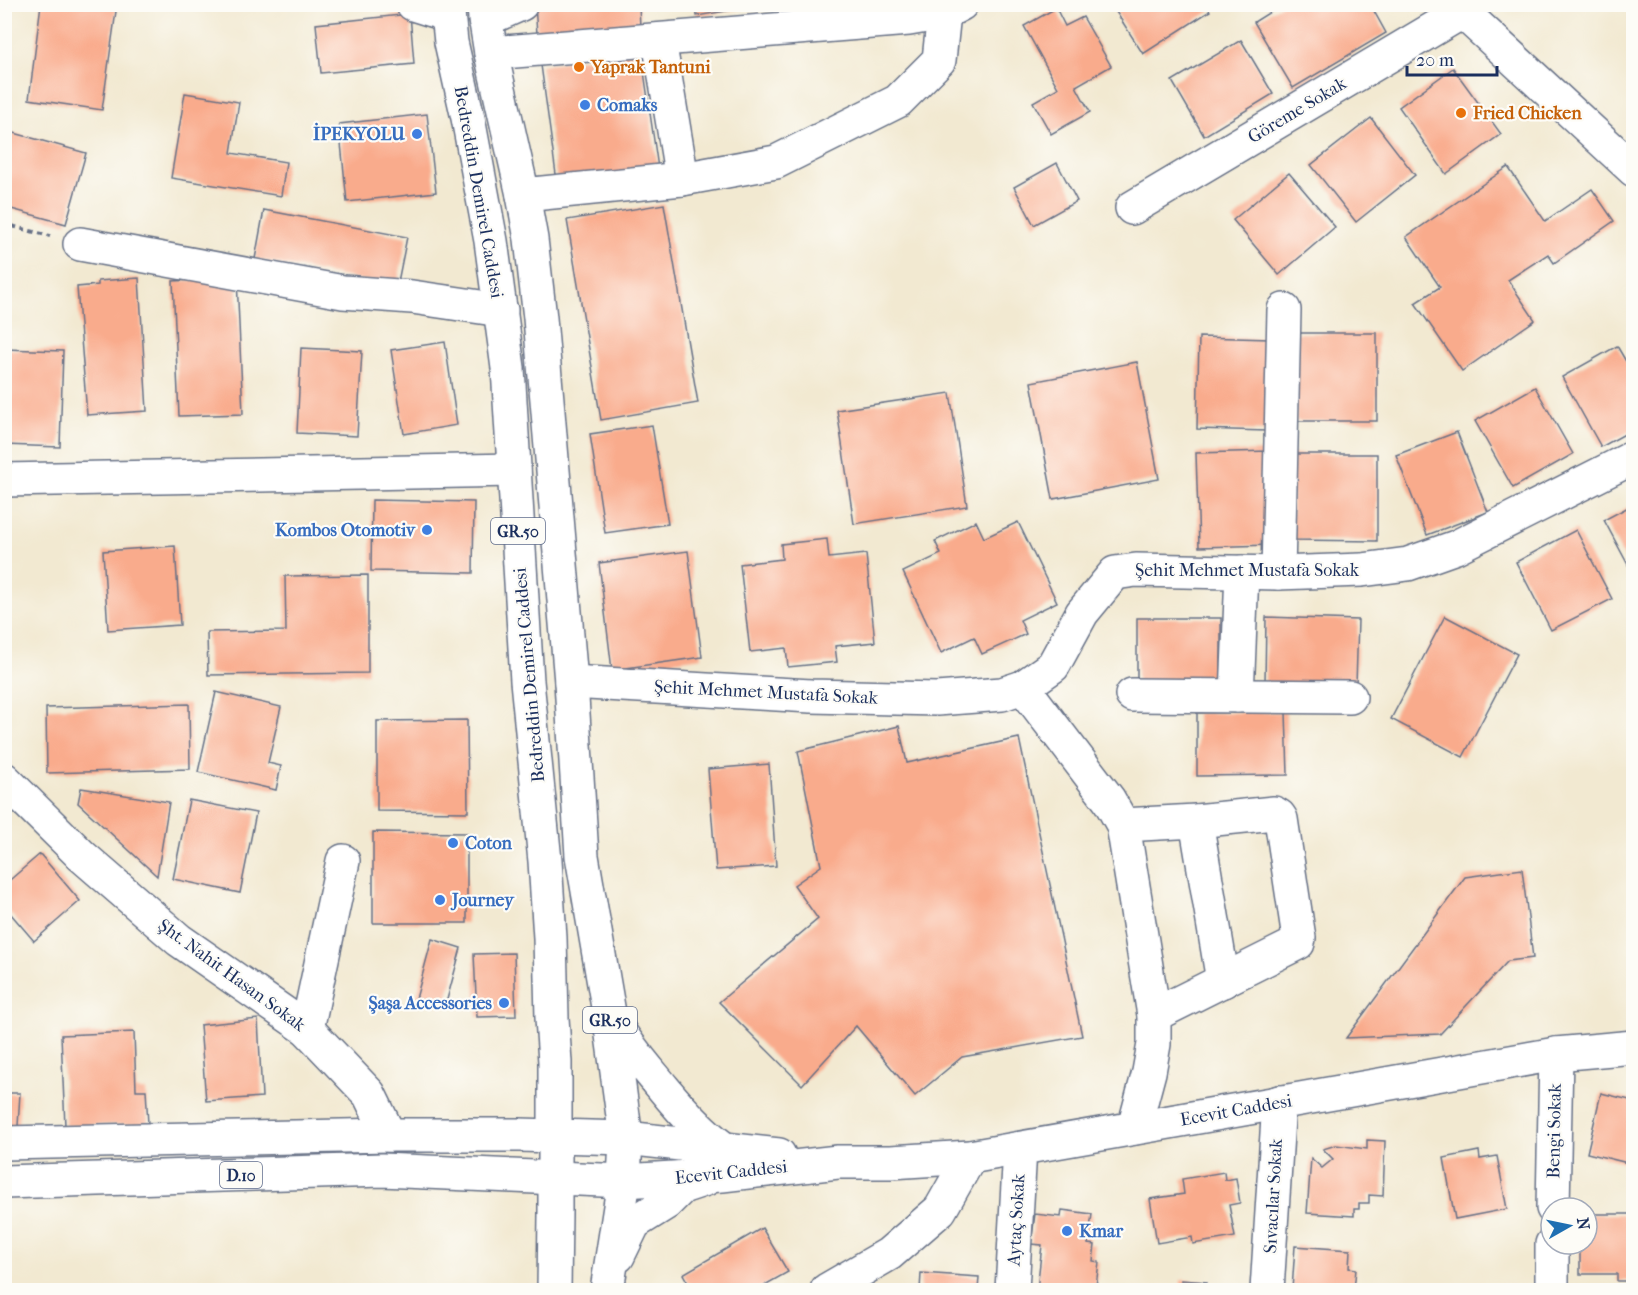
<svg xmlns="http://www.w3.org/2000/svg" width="1638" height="1295" font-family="'IM FELL French Canon',serif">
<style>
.building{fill:#f9ab8c}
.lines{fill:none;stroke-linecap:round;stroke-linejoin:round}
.minor-casing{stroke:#667086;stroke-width:36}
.major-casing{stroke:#667086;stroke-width:36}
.path{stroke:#667086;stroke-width:4;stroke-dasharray:4.5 4.5;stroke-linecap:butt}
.minor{stroke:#fff;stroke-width:33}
.major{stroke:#fff;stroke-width:33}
.food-dot{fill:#e8710a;stroke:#fdfcf7;stroke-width:2}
.shop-dot{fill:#3f7fe0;stroke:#fdfcf7;stroke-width:2}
.labels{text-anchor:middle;stroke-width:4.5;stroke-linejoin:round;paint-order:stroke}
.shield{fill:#fdfcf7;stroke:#5f6c8c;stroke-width:1.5}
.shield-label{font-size:16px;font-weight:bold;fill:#1b2f5e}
.food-label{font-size:18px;font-weight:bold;fill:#c56008;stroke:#fdfcf7;text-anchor:start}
.shop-label{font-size:18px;font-weight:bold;fill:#366cbe;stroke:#fdfcf7;text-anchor:start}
.street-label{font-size:18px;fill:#1b2f5e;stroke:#fdfcf7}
</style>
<rect width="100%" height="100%" fill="#fdfcf7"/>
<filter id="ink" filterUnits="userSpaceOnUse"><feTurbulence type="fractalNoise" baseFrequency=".0167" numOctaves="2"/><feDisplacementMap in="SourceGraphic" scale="12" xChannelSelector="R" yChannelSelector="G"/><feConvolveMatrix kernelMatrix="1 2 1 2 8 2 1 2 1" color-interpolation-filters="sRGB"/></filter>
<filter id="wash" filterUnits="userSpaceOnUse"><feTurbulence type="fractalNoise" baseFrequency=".008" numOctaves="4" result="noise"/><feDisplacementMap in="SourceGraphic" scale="24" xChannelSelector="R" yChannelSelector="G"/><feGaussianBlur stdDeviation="1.35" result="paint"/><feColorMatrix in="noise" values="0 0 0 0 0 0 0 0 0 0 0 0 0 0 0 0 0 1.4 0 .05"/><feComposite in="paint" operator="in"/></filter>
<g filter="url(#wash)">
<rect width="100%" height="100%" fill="#f2e9d1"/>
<g id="blocks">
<g class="building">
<polygon points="41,4 117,4 102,110 29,99"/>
<polygon points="535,4 639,4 640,28 537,34"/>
<polygon points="695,4 755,4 755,6 697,16"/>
<polygon points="1111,4 1206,4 1210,11 1143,54"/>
<polygon points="1283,4 1370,4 1386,33 1293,88 1254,22"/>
<polygon points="1056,8 1065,26 1083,17 1111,66 1076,86 1090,112 1051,134 1033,102 1058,88 1024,26"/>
<polygon points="410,14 414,64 321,73 316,24"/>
<polygon points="4,17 11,19 5,44 4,44"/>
<polygon points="1241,40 1273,94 1204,136 1172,81"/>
<polygon points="641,51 659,175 558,189 541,65"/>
<polygon points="1453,68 1501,134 1446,174 1399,107"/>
<polygon points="185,93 239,102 231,153 286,162 281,196 171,178"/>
<polygon points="427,114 436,192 347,202 339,124"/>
<polygon points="1371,118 1415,175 1356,222 1311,165"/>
<polygon points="7,131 86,153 66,224 4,207 4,138"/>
<polygon points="1057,163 1077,201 1034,225 1014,187"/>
<polygon points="1508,167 1545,221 1592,189 1614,221 1554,263 1548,254 1508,280 1535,320 1462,371 1415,303 1440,287 1406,237"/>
<polygon points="1289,173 1335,227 1279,275 1233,220"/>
<polygon points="664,204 698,403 601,420 567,220"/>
<polygon points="264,210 407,237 397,287 255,259"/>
<polygon points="4,254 9,255 6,274 4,274"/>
<polygon points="139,278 147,411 87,415 77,287 98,285 98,281"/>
<polygon points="237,278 243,414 179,416 173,281"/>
<rect x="1296" y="333" width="81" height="88"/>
<polygon points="1199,337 1270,339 1267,431 1197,429"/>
<polygon points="445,342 457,425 404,434 391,350"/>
<polygon points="1617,346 1634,375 1634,429 1601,447 1562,377"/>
<polygon points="301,348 362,351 357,436 297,433"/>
<polygon points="4,349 63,351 60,447 4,445"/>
<polygon points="1137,362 1159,479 1053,499 1031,382"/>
<polygon points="1535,387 1573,454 1513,488 1475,421"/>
<polygon points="950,393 967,506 854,524 837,410"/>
<polygon points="652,425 668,524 605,533 590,434"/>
<polygon points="1457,432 1488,512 1427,535 1396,455"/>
<polygon points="1269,451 1271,545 1199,547 1196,453"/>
<polygon points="1292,454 1377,454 1377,541 1292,540"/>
<polygon points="372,500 474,502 473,573 371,571"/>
<polygon points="1634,504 1634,576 1604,520"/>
<polygon points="976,521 984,538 1018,522 1057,602 1020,620 1026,634 982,654 974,637 941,653 903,572 941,554 935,541"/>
<polygon points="1576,530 1612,599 1551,630 1516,562"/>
<polygon points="827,539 829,558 866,554 875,642 835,646 837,662 788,667 786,648 750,652 740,564 782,559 781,544"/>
<polygon points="175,546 180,625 108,630 103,551"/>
<polygon points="688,551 702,657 612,670 599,563"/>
<polygon points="368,575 368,673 208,675 207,632 286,631 285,576"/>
<polygon points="1445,616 1517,654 1463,757 1391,719"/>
<polygon points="1266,617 1358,620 1356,685 1265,683"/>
<rect x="1137" y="618" width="84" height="67"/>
<polygon points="216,692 281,707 268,763 281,766 276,790 198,772"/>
<polygon points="189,704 190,769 47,773 46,708"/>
<polygon points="1286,712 1288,775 1197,776 1197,713"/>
<polygon points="467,720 468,812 377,811 377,721"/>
<polygon points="899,726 907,763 1019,738 1082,1036 962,1057 915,1096 856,1026 802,1085 719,1002 818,919 794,885 821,866 798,751"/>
<polygon points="769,764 776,866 716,870 708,769"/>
<polygon points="81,788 169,802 157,876 78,803"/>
<polygon points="189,800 256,813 240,893 173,879"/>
<polygon points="373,832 467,833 467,923 373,923"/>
<polygon points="40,854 80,901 34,941 4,906 4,885"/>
<polygon points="1522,869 1533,958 1508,961 1440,1034 1346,1038 1465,877"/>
<polygon points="432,939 461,948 445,1007 416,999"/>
<polygon points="514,953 516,1016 477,1017 474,954"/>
<polygon points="258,1019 262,1097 206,1101 200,1025"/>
<polygon points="134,1032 136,1090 146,1090 148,1124 65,1126 61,1035"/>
<polygon points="4,1093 20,1093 18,1126 4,1126"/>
<polygon points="1601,1093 1634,1101 1634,1158 1632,1164 1587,1153"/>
<polygon points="1367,1140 1385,1141 1383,1196 1369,1195 1369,1203 1359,1203 1359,1209 1354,1209 1354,1216 1307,1213 1311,1158 1322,1168 1333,1159 1323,1149 1336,1145 1367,1149"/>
<polygon points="1479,1151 1480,1159 1497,1156 1507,1209 1455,1219 1444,1158"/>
<polygon points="1224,1172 1225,1180 1236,1178 1240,1203 1229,1205 1235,1237 1193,1244 1192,1237 1157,1243 1150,1199 1184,1194 1182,1179"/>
<polygon points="1062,1210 1092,1214 1088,1244 1095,1245 1093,1261 1099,1262 1096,1286 1090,1286 1090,1290 1037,1290 1042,1245 1031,1244 1035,1214 1061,1217"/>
<polygon points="1587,1214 1634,1214 1634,1281 1617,1281 1617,1274 1580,1274 1580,1244 1587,1244"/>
<polygon points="762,1228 788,1272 756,1290 692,1290 683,1274"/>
<polygon points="1295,1246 1350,1250 1349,1268 1356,1269 1354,1290 1292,1290"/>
<polygon points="921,1273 979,1277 978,1290 920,1290"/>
<polygon points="1181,1280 1207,1282 1206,1290 1181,1290"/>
</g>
</g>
</g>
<g filter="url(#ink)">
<use href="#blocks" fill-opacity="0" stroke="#667086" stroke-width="1.5"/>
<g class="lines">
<g class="minor-casing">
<g id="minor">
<polyline points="413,4 448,15"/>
<polyline points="1454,4 1634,170"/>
<polyline points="485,20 521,4"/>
<polyline points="659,40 682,179"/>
<polyline points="491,53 909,19 944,13 961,4"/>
<polyline points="523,195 682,179 776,162 898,101 939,60 944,13"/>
<polyline points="1132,208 1462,12"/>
<polyline points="80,244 343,292 412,297 501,310"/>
<polyline points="4,480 514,470"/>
<polyline points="1278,573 1284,310"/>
<polyline points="571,682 811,696 937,699 1002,694 1023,687 1053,666 1082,613 1115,573 1136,570 1278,573 1362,570 1408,564 1456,547 1634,457"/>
<polyline points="1023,687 1109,800 1123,825 1154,1015 1154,1044 1149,1072 1134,1128"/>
<polyline points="1132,695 1350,697"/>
<polyline points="1237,696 1242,572"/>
<polyline points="4,779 82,856 179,940 307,1029 369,1094 389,1135"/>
<polyline points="1196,821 1223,981"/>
<polyline points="1123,825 1196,821 1274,813 1279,816 1281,819 1299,938 1298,943 1154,1015"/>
<polyline points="307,1029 343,861"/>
<polyline points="1553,1208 1556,1054"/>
<polyline points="827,1290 889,1254 940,1210 970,1157"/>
<polyline points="1012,1290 1020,1149"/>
<polyline points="1267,1290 1279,1102"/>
<polyline points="1552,1290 1552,1244"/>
</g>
</g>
<g class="major-casing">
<g id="major">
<polyline points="447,4 451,42 468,118 491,241 508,368 527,681 545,861 550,938 552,1018 555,1062 555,1214 554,1290"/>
<polyline points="483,4 491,53 523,195 531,239 540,318 571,682 582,856 609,1013 626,1138 624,1181 607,1290"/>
<path d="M 613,1021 C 627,1046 646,1067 664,1089 C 682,1111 700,1131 723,1148"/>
<polyline points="4,1143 389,1135 519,1135 626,1138 779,1155"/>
<polyline points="4,1182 382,1170 624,1181 722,1175 838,1162 891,1162 970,1157 1556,1054 1634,1047"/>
<polyline points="618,1256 634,1223 666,1203 682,1187 706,1179"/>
</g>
</g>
<polyline class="path" points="4,224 50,236"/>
<use href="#minor" class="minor"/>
<use href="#major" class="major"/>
</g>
</g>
<g class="food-dot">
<circle cx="579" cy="67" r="6"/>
<circle cx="1461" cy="113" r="6"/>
</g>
<g class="shop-dot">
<circle cx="585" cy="105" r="6"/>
<circle cx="417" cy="134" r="6"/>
<circle cx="427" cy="530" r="6"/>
<circle cx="453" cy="843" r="6"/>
<circle cx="440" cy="900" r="6"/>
<circle cx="504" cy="1003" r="6"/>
<circle cx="1067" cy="1231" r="6"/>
</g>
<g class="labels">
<g class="shield">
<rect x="491" y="518" width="54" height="26" rx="4.5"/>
<rect x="583" y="1007" width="54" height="26" rx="4.5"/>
<rect x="220" y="1162" width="42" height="26" rx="4.5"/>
</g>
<g class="shield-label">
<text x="518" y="537">GR.50</text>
<text x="610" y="1026">GR.50</text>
<text x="241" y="1181">D.10</text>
</g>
<g class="food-label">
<text x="591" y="73">Yaprak Tantuni</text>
<text x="1473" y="119">Fried Chicken</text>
</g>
<g class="shop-label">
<text x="597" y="111">Comaks</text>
<text x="405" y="140" text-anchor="end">İPEKYOLU</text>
<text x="415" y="536" text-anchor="end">Kombos Otomotiv</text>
<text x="465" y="849">Coton</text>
<text x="452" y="906">Journey</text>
<text x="492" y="1009" text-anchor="end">Şaşa Accessories</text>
<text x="1079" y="1237">Kmar</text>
</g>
<g class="street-label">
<text transform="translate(1297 110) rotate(-31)" y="6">Göreme Sokak</text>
<text transform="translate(479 192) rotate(80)" y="6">Bedreddin Demirel Caddesi</text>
<text x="1247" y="576">Şehit Mehmet Mustafa Sokak</text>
<text transform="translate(529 675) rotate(-95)" y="6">Bedreddin Demirel Caddesi</text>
<text transform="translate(766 692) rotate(3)" y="6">Şehit Mehmet Mustafa Sokak</text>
<text transform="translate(232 975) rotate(36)" y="6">Şht. Nahit Hasan Sokak</text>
<text transform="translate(1236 1110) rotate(-10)" y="6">Ecevit Caddesi</text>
<text transform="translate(1554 1131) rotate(-89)" y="6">Bengi Sokak</text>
<text transform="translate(731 1172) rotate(-6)" y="6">Ecevit Caddesi</text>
<text transform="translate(1273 1196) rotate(-87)" y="6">Sıvacılar Sokak</text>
<text transform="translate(1016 1220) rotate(-87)" y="6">Aytaç Sokak</text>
</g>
</g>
<rect width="1638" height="1295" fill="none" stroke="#fdfcf7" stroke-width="24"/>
<g transform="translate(1569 1226) rotate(81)"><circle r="28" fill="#fdfcf7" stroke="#a3aaba" stroke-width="1.5"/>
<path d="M0-4.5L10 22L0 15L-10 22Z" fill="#1f6fb2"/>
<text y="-9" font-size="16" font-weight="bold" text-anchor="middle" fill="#1b2f5e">N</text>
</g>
<path d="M1407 66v9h90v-9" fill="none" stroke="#1b2f5e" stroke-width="3"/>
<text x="1416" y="66" font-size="18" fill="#1b2f5e" stroke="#fdfcf7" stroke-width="4.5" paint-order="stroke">20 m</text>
</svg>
